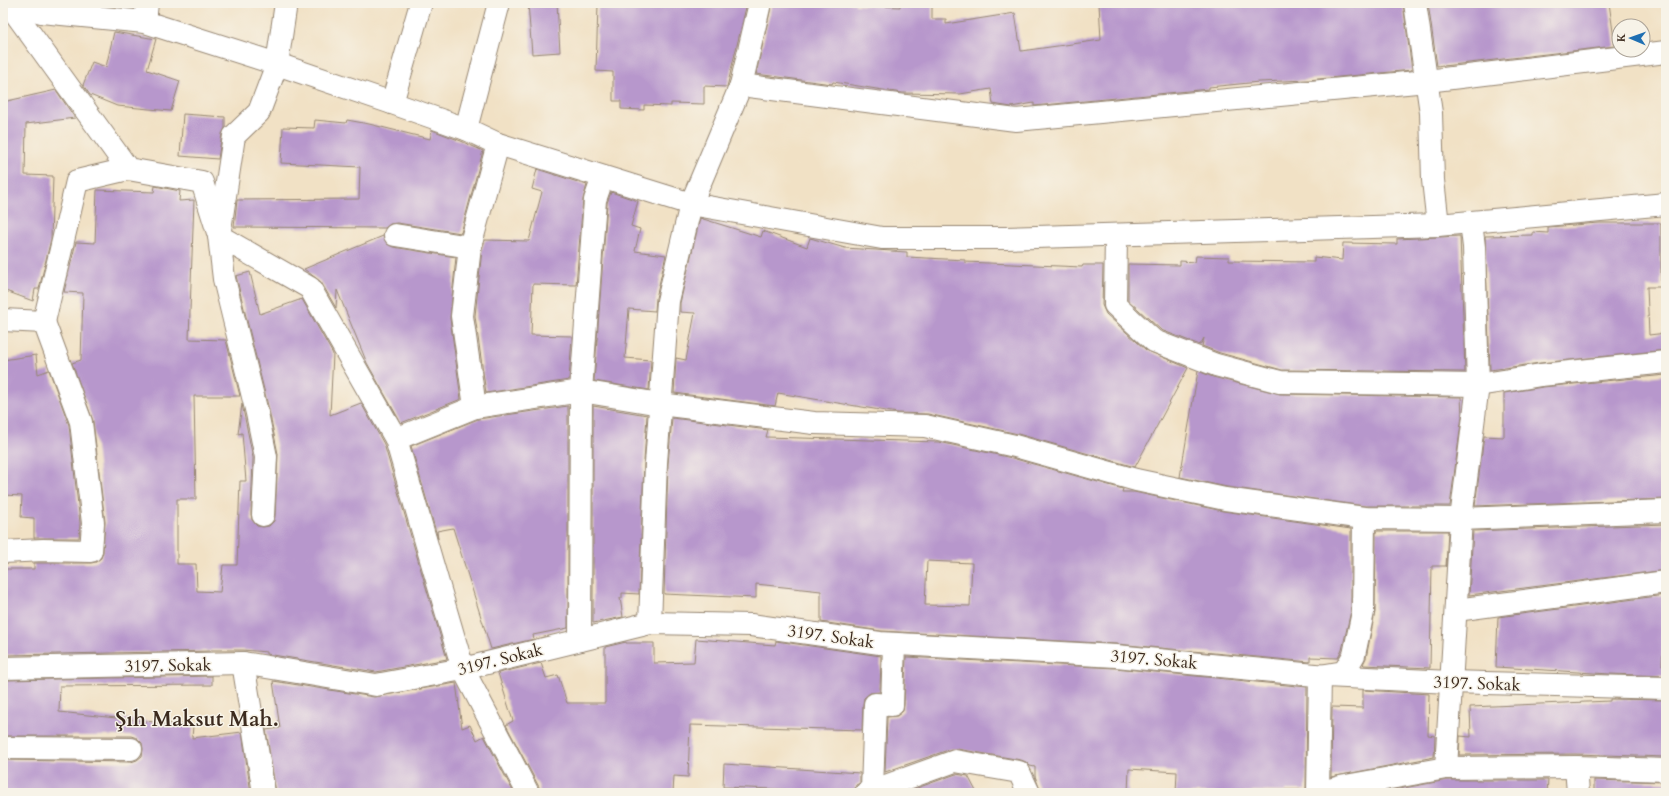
<svg xmlns="http://www.w3.org/2000/svg" width="1669" height="796" font-family="Cardo,serif">
<style>
.building{fill:#b797cc;fill-rule:evenodd}
.lines{fill:none;stroke-linecap:round;stroke-linejoin:round}
.street-casing{stroke:#968672;stroke-width:24}
.secondary-casing{stroke:#968672;stroke-width:24}
.street{stroke:#fff;stroke-width:22}
.secondary{stroke:#fff;stroke-width:22}
.labels{text-anchor:middle;stroke-width:3;stroke-linejoin:round;paint-order:stroke}
.street-label{font-size:17px;fill:#3b2a1e;stroke:#f7f3e8}
.district-label{font-size:21px;font-weight:bold;fill:#3b2a1e;stroke:#f7f3e8}
</style>
<rect width="100%" height="100%" fill="#f7f3e8"/>
<filter id="ink" filterUnits="userSpaceOnUse"><feTurbulence type="fractalNoise" baseFrequency=".025" numOctaves="2"/><feDisplacementMap in="SourceGraphic" scale="8" xChannelSelector="R" yChannelSelector="G"/><feConvolveMatrix kernelMatrix="1 2 1 2 8 2 1 2 1" color-interpolation-filters="sRGB"/></filter>
<filter id="wash" filterUnits="userSpaceOnUse"><feTurbulence type="fractalNoise" baseFrequency=".012" numOctaves="4" result="noise"/><feDisplacementMap in="SourceGraphic" scale="16" xChannelSelector="R" yChannelSelector="G"/><feGaussianBlur stdDeviation="0.9" result="paint"/><feColorMatrix in="noise" values="0 0 0 0 0 0 0 0 0 0 0 0 0 0 0 0 0 1.4 0 .05"/><feComposite in="paint" operator="in"/></filter>
<g filter="url(#wash)">
<rect width="100%" height="100%" fill="#f1e1c5"/>
<g id="blocks">
<g class="building">
<polygon points="528,3 557,3 560,52 532,54"/>
<polygon points="639,3 747,3 727,87 704,86 704,104 671,103 671,106 644,105 644,110 621,109 621,101 613,101 613,72 596,71 598,4 638,6"/>
<polygon points="772,3 855,3 855,5 900,7 900,3 927,3 932,4 932,19 946,19 946,24 1015,13 1021,51 1101,40 1099,3 1403,3 1412,70 1308,80 1259,82 1209,87 1209,89 1034,106 1034,103 1011,107 993,104 991,89 960,94 902,93 833,82 832,84 756,74"/>
<polygon points="1428,3 1609,3 1615,46 1443,66 1443,65 1437,66"/>
<polygon points="114,32 156,39 147,70 180,81 171,111 117,106 90,95 83,85 92,62 106,67"/>
<polygon points="56,90 75,118 26,124 25,175 53,176 51,239 39,289 35,289 33,301 3,290 3,102"/>
<polygon points="183,114 225,117 225,128 222,134 218,159 180,156"/>
<polygon points="315,120 346,123 347,120 369,124 430,139 432,130 461,141 483,151 461,233 397,223 390,224 385,228 234,227 237,200 359,199 360,167 281,163 283,127 314,128"/>
<polygon points="537,169 587,185 583,199 576,285 533,284 531,335 572,336 569,380 486,393 475,316 482,249 485,240 529,241 542,192 532,189"/>
<polygon points="155,186 180,191 179,201 194,200 189,339 226,340 240,396 194,396 196,499 177,499 177,564 196,564 197,591 220,592 223,565 237,565 240,481 246,481 242,433 238,434 242,404 253,458 251,514 252,520 257,526 263,527 269,526 274,521 275,516 278,454 269,410 236,276 250,272 260,314 302,299 333,354 330,415 361,403 384,444 447,659 376,672 267,654 267,652 243,650 211,650 211,651 6,655 6,654 3,654 3,569 34,569 34,563 91,563 96,562 101,558 103,552 105,522 93,421 72,363 81,360 83,293 64,292 76,242 95,243 97,190 154,192"/>
<polygon points="611,192 638,201 631,226 640,229 635,251 666,255 656,298 655,311 629,309 625,358 651,360 649,390 594,381 607,203"/>
<polygon points="700,218 761,237 763,231 807,247 810,238 845,248 907,252 907,257 965,260 965,262 1082,267 1083,265 1103,265 1102,305 1106,314 1146,350 1188,368 1135,467 1018,434 928,414 898,413 778,393 775,406 674,393 676,358 686,360 695,313 680,312 680,303"/>
<polygon points="1599,223 1661,223 1661,287 1647,287 1649,335 1666,333 1666,350 1540,363 1490,370 1485,236 1533,235 1533,232 1548,233 1548,227"/>
<polygon points="383,236 387,244 393,247 456,257 450,318 461,399 401,423 367,363 337,290 336,308 321,282 304,269"/>
<polygon points="1460,236 1465,372 1282,370 1220,353 1202,346 1204,338 1200,345 1161,330 1128,300 1128,264 1180,265 1180,261 1195,262 1196,256 1229,257 1229,261 1314,262 1314,257 1342,260 1343,243 1397,244 1397,239"/>
<polygon points="36,355 38,374 49,370 69,425 80,523 79,538 34,538 34,518 21,517 22,496 3,495 3,360"/>
<polygon points="1198,371 1213,377 1280,394 1461,397 1462,416 1450,506 1365,506 1227,487 1180,477"/>
<polygon points="1666,375 1666,499 1475,506 1484,436 1504,437 1504,393 1543,387"/>
<polygon points="568,406 568,628 533,635 534,639 491,649 453,528 437,531 438,539 411,446 478,419"/>
<polygon points="593,406 647,415 644,462 639,594 622,593 622,598 620,598 623,617 593,623"/>
<path d="M 672,418 L 768,430 L 766,437 L 939,442 L 1012,458 L 1123,489 L 1122,492 L 1134,492 L 1223,511 L 1351,529 L 1351,611 L 1342,650 L 1338,658 L 1310,657 L 1310,662 L 1117,644 L 881,631 L 821,622 L 821,591 L 756,584 L 756,598 L 664,594 L 668,464 ZM 927,561 L 972,563 L 970,606 L 925,605 Z"/>
<polygon points="1666,524 1666,570 1469,595 1473,531"/>
<polygon points="1376,531 1448,531 1446,566 1432,566 1430,668 1364,665 1363,664 1366,658 1375,612"/>
<polygon points="1665,595 1662,665 1666,665 1666,676 1610,674 1496,667 1498,617"/>
<polygon points="696,639 775,645 776,641 881,656 880,692 870,693 864,698 863,704 862,730 690,725 688,777 674,776 673,793 540,793 539,787 506,725 513,721 498,673 541,663 546,678 558,675 567,703 605,703 605,647 626,642 626,643 654,643 654,663 694,662"/>
<polygon points="906,657 1115,668 1307,687 1306,790 1285,790 1285,792 1253,791 1250,793 1176,793 1177,772 1129,769 1128,793 1041,793 1035,776 1035,767 1030,766 1026,762 1021,760 957,749 951,749 885,772 887,717 897,716 903,711 904,705"/>
<polygon points="212,676 212,685 60,686 59,712 193,726 192,738 242,732 251,793 3,793 3,760 131,762 137,760 142,756 143,749 142,743 137,738 131,736 5,736 6,680"/>
<polygon points="273,681 374,697 456,683 462,728 470,725 477,740 484,736 514,793 276,793 266,730 280,728"/>
<polygon points="1363,690 1429,694 1428,735 1435,736 1434,757 1331,777 1332,707 1363,708"/>
<polygon points="1610,699 1666,700 1666,757 1576,754 1459,755 1460,736 1471,737 1470,707 1610,701"/>
<polygon points="724,764 860,773 860,783 856,785 854,793 798,793 799,790 723,787"/>
<polygon points="956,774 968,776 977,793 907,793 906,792"/>
<polygon points="1447,780 1548,780 1547,793 1377,793"/>
<polygon points="1594,780 1666,782 1666,793 1594,793"/>
</g>
</g>
</g>
<g filter="url(#ink)">
<use href="#blocks" fill-opacity="0" stroke="#968672" stroke-width="1"/>
<g class="lines">
<g class="street-casing">
<g id="street">
<polyline points="8,3 128,169 202,182 219,236 310,288 396,439 463,669 528,793"/>
<polyline points="1415,3 1431,113 1433,180 1438,225"/>
<polyline points="145,22 147,3"/>
<polyline points="741,85 1016,120 1427,81 1666,52"/>
<polyline points="392,103 421,3"/>
<polyline points="466,129 499,3"/>
<polyline points="395,235 470,247"/>
<polyline points="1116,236 1115,305 1154,341 1216,365 1280,382 1478,385 1541,375 1666,362"/>
<polyline points="3,320 44,322 77,181 128,169"/>
<polyline points="475,407 462,316 470,247 498,144"/>
<polyline points="396,439 475,407 581,391 660,404 814,423 925,426 1015,446 1136,480 1225,499 1364,518 1461,519 1666,511"/>
<polyline points="263,515 266,457 257,413 224,279 219,236 234,136 259,112 277,64 286,3"/>
<polyline points="3,552 43,550 91,551 93,523 81,422 44,322"/>
<polyline points="1456,610 1666,582"/>
<polyline points="650,623 656,463 668,301 691,204 741,85 760,3"/>
<polyline points="580,640 581,391 595,200 603,177"/>
<polyline points="243,663 264,793"/>
<polyline points="3,668 243,663 376,685 463,669 650,623 751,625 880,643 1116,656 1326,676 1450,682 1666,688"/>
<polyline points="3,748 131,749"/>
<polyline points="1446,768 1461,519 1478,385 1474,247 1471,222"/>
<polyline points="872,790 875,704 892,705 894,644"/>
<polyline points="866,793 955,761 1019,772 1029,793"/>
<polyline points="1318,793 1320,676 1344,672 1354,655 1363,612 1364,518"/>
<polyline points="1318,793 1340,787 1446,768 1576,767"/>
<polyline points="1578,793 1576,767 1666,770"/>
</g>
</g>
<g class="secondary-casing">
<polyline id="secondary" points="8,3 41,12 145,22 277,64 392,103 466,129 498,144 691,204 882,238 1005,238 1438,225 1666,204"/>
</g>
<use href="#street" class="street"/>
<use href="#secondary" class="secondary"/>
</g>
</g>
<g class="labels">
<g class="street-label">
<text transform="translate(831 636) rotate(8)" y="6">3197. Sokak</text>
<text transform="translate(500 659) rotate(-14)" y="6">3197. Sokak</text>
<text transform="translate(1154 659) rotate(5)" y="6">3197. Sokak</text>
<text transform="translate(168 665) rotate(-1)" y="6">3197. Sokak</text>
<text transform="translate(1477 683) rotate(2)" y="6">3197. Sokak</text>
</g>
<g class="district-label">
<text x="197" y="726">Şıh Maksut Mah.</text>
</g>
</g>
<rect width="1669" height="796" fill="none" stroke="#f7f3e8" stroke-width="16"/>
<g transform="translate(1631 38) rotate(272)"><circle r="19" fill="#f7f3e8" stroke="#aca397"/>
<path d="M0-3L7 15L0 10L-7 15Z" fill="#1f6fb2"/>
<text y="-6" font-size="11" font-weight="bold" text-anchor="middle" fill="#3b2a1e">K</text>
</g>
</svg>
